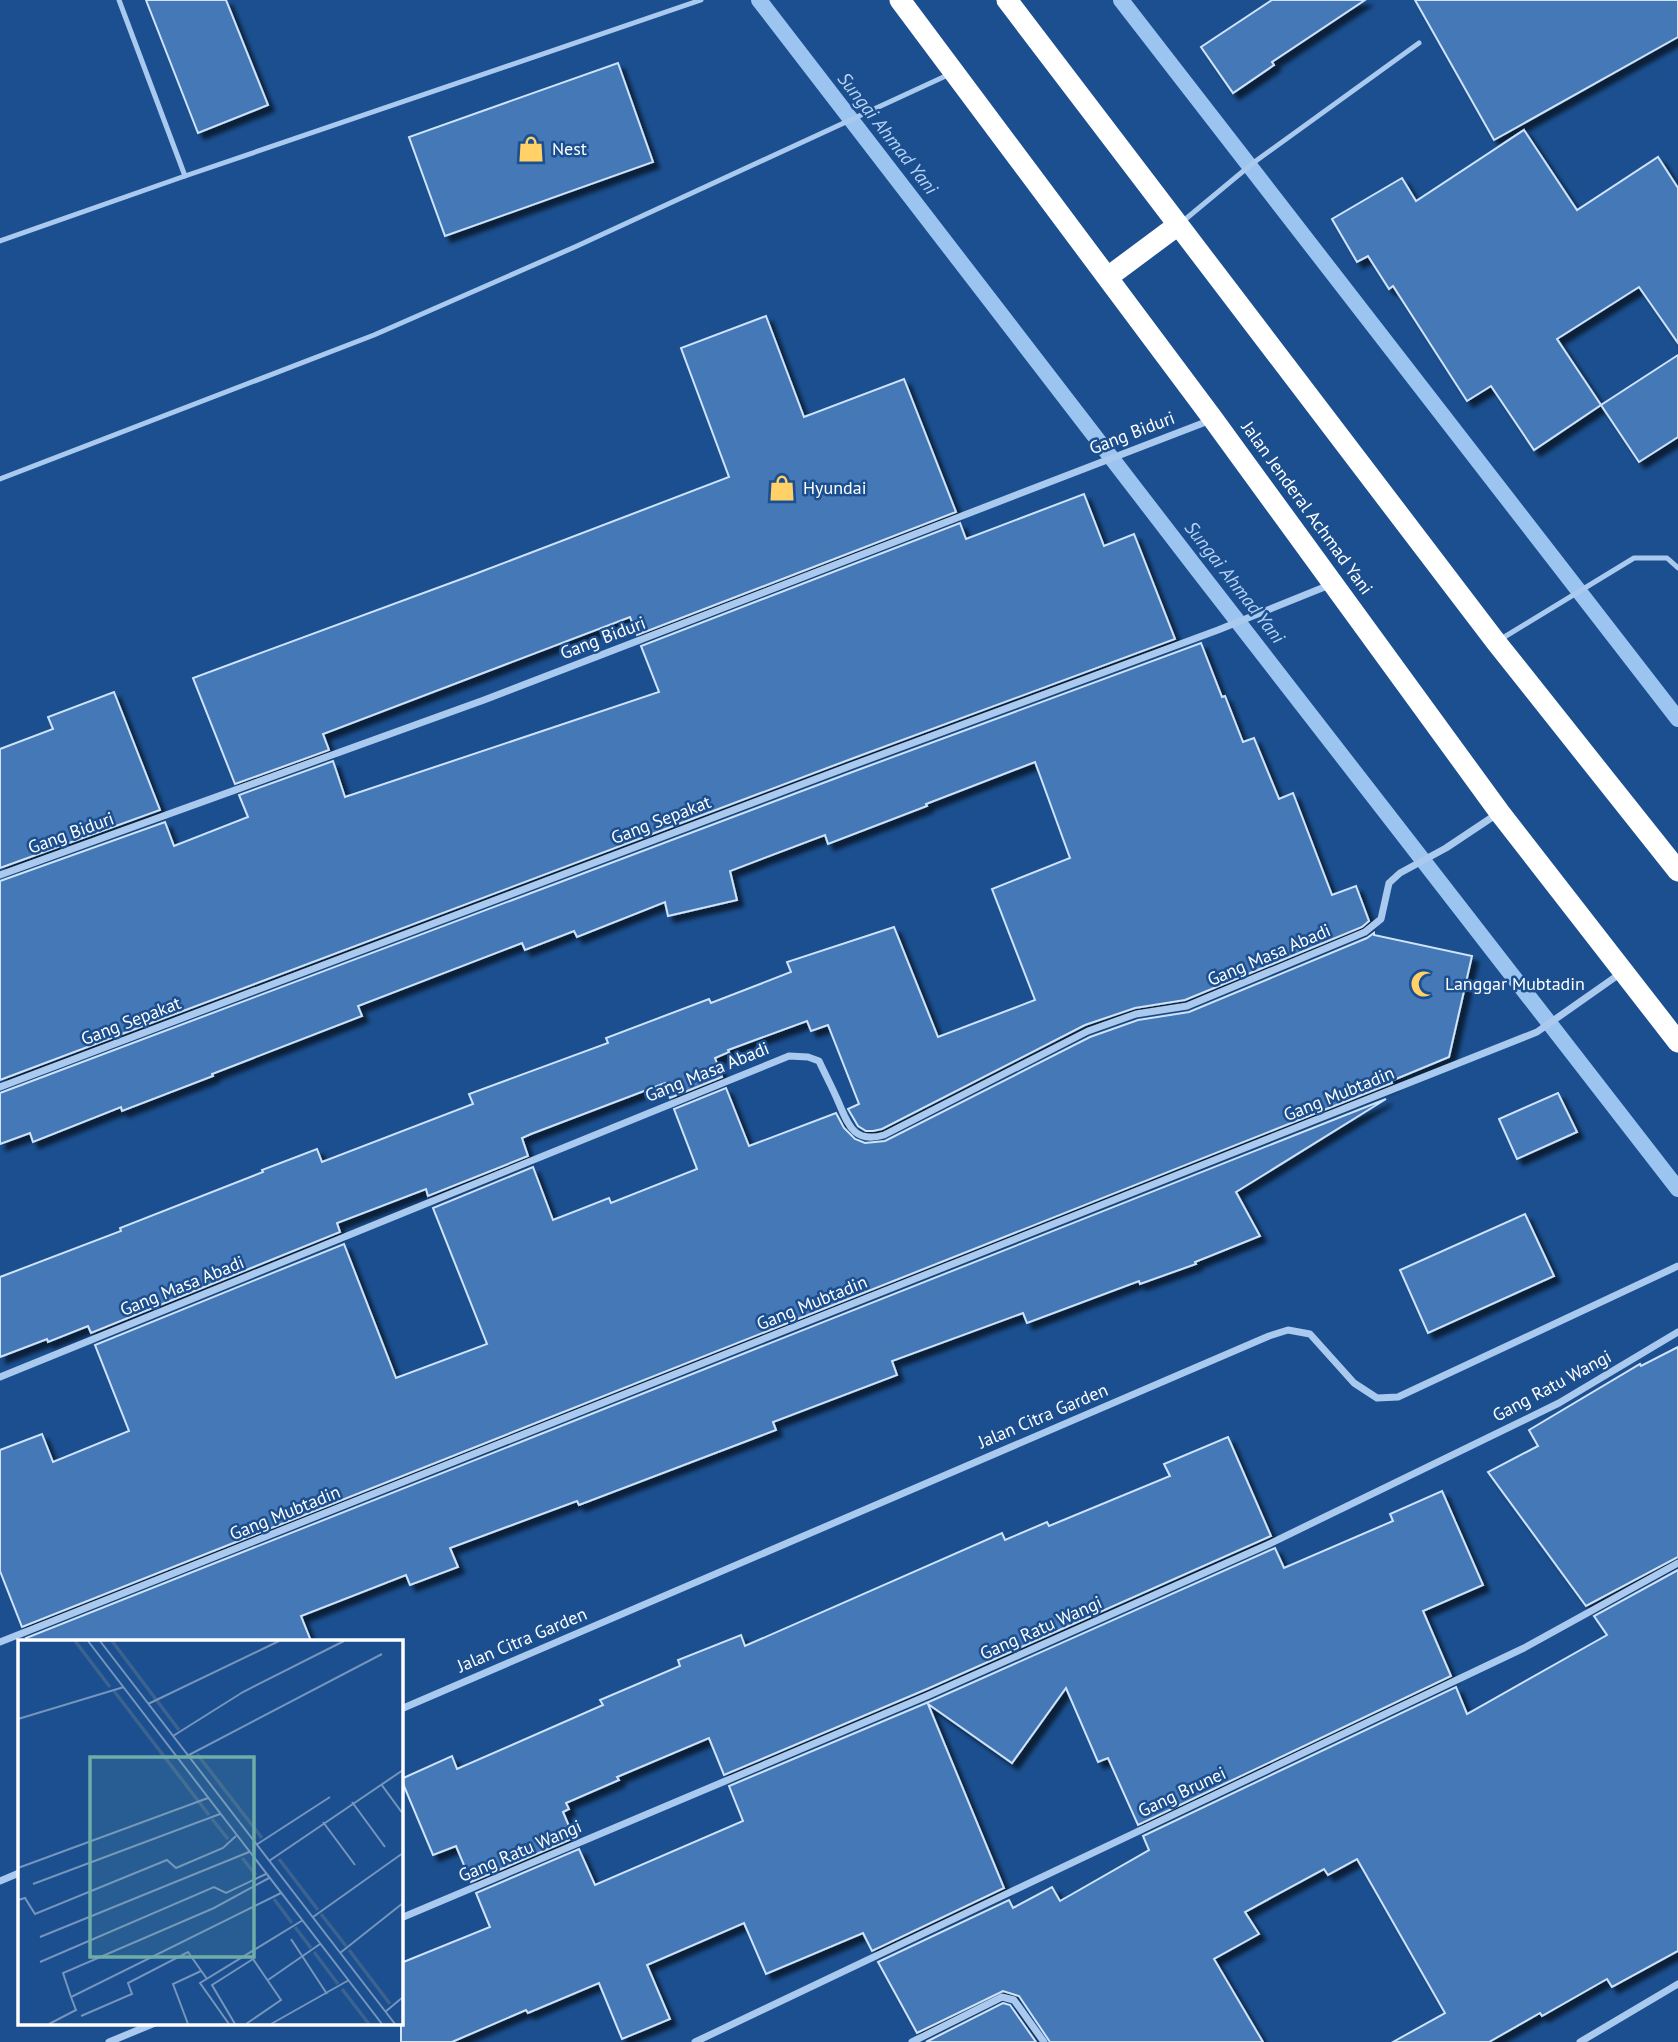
<svg xmlns="http://www.w3.org/2000/svg" width="1678" height="2042" font-family="'PT Sans',sans-serif">
<style>
.lines{fill:none;stroke-linecap:round;stroke-linejoin:round}
.stream{stroke:#9cc4f0;stroke-width:16}
.building{fill:#4478b7;stroke:#cfe3fa;stroke-width:2;filter:url(#shadow)}
.lane{stroke:#a9c9ee;stroke-width:5}
.street{stroke:#a9c9ee;stroke-width:7}
.highway{stroke:#fff;stroke-width:21}
.labels{text-anchor:middle;stroke-width:5;stroke-linejoin:round;paint-order:stroke}
.poi-label{font-size:18px;fill:#fff;stroke:#1b4f8f;text-anchor:start}
.street-label{font-size:18px;fill:#fff;stroke:#1b4f8f}
.water-label{font-size:19px;font-style:italic;fill:#b5d3f5;stroke:#1b4f8f}
.inset-river{fill:none;stroke:#3c6290;stroke-width:3.5}
.inset-road{fill:none;stroke:#7695bc;stroke-width:2}
.view{fill:#6fada8;fill-opacity:0.15;stroke:#6fada8;stroke-width:3.5}
.inset-edge{fill:none;stroke:#fff;stroke-width:3.5}
</style>
<defs>
<filter id="shadow"><feDropShadow dx="6" dy="6" stdDeviation="2" flood-color="#0009"/></filter>
</defs>
<rect width="100%" height="100%" fill="#1b4f8f"/>
<g class="lines">
<g class="stream">
<polyline points="759,0 1197,569 1678,1189"/>
<polyline points="1121,0 1678,719"/>
</g>
</g>
<g class="building">
<polygon points="146,0 226,0 268,105 198,133"/>
<polygon points="1272,0 1365,0 1272,62 1274,65 1233,93 1201,47"/>
<polygon points="1415,0 1678,0 1678,37 1494,140"/>
<polygon points="618,63 653,162 445,236 409,137"/>
<polygon points="1524,130 1577,210 1658,157 1678,188 1678,343 1639,287 1557,339 1601,405 1534,450 1491,386 1467,401 1393,286 1389,289 1368,256 1357,262 1332,219 1402,178 1416,201"/>
<polygon points="766,316 804,417 904,379 956,512 637,635 630,617 323,734 329,750 235,784 193,678 475,574 729,477 681,348"/>
<polygon points="1678,355 1678,437 1639,462 1601,405"/>
<polygon points="1084,494 1104,546 1134,534 1175,639 851,759 0,1080 0,881 165,822 174,846 248,817 239,795 333,761 345,797 659,692 641,646 960,523 966,539"/>
<polygon points="1201,643 1222,697 1225,696 1243,742 1254,738 1279,799 1293,793 1332,895 1356,886 1369,921 1362,927 1185,1000 1135,1008 1085,1025 882,1129 873,1131 866,1131 858,1126 848,1109 859,1104 828,1025 811,1031 807,1021 728,1050 729,1052 715,1058 722,1077 670,1098 665,1083 531,1134 522,1138 528,1156 428,1196 426,1189 337,1223 340,1232 91,1333 88,1326 48,1342 47,1339 0,1357 0,1277 121,1231 120,1228 263,1172 262,1170 317,1149 322,1162 473,1104 469,1094 608,1043 606,1038 709,999 711,1003 791,972 787,962 894,927 938,1037 1035,1000 992,889 1070,858 1035,762 926,804 927,806 828,844 825,835 730,871 737,900 668,916 665,902 577,937 574,931 525,950 522,943 358,1006 362,1016 212,1074 213,1076 122,1111 121,1107 33,1142 30,1133 0,1144 0,1093 855,771"/>
<polygon points="114,692 160,810 0,868 0,749 53,729 48,717"/>
<polygon points="1374,933 1374,935 1472,956 1449,1057 1391,1081 1392,1083 22,1627 0,1571 0,1450 42,1434 53,1462 129,1431 95,1345 344,1244 396,1378 487,1344 433,1208 533,1167 553,1220 609,1198 611,1203 697,1169 674,1109 726,1088 749,1146 836,1113 844,1128 855,1139 865,1143 885,1141 1090,1037 1138,1020 1189,1012 1367,938"/>
<polygon points="1558,1093 1577,1132 1517,1159 1499,1119"/>
<polygon points="1386,1099 1236,1192 1260,1236 1195,1262 1196,1264 1140,1284 1139,1281 1027,1323 1023,1313 892,1361 897,1375 773,1422 776,1430 579,1505 577,1501 450,1548 458,1567 410,1585 406,1575 301,1616 311,1641 27,1641 26,1638"/>
<polygon points="1525,1214 1554,1276 1428,1333 1400,1270"/>
<polygon points="1678,1347 1678,1557 1586,1606 1488,1472 1538,1446 1529,1430 1640,1364 1641,1366"/>
<polygon points="1228,1437 1271,1536 927,1689 724,1775 709,1738 617,1777 619,1780 566,1803 569,1809 563,1812 574,1838 471,1882 456,1846 433,1855 401,1779 452,1756 457,1769 603,1705 600,1700 680,1666 678,1660 741,1635 745,1646 1002,1533 1005,1540 1047,1522 1049,1526 1170,1476 1164,1464"/>
<polygon points="1442,1491 1483,1585 1423,1611 1451,1676 1138,1825 1108,1758 1098,1762 1066,1688 1012,1763 928,1704 1004,1888 872,1951 863,1933 766,1974 744,1923 647,1965 670,2019 622,2039 599,1983 528,2013 526,2010 452,2042 401,2042 401,1963 490,1927 476,1893 579,1849 595,1885 743,1821 729,1786 931,1701 1275,1548 1284,1568 1393,1521 1390,1514"/>
<polygon points="1678,1570 1678,1951 1612,1987 1607,1979 1542,2016 1540,2013 1489,2042 1393,2042 1445,2013 1357,1859 1328,1875 1324,1869 1245,1912 1259,1934 1214,1959 1263,2042 1050,2042 1019,1996 1003,1991 917,2033 878,1962 1009,1900 1013,1908 1052,1887 1060,1901 1149,1850 1143,1836 1456,1687 1467,1714 1607,1635 1594,1616"/>
<polygon points="1003,2003 1010,2005 1036,2042 926,2042"/>
</g>
<g class="lines">
<g class="lane">
<polyline points="119,0 185,176"/>
<polyline points="1182,222 1253,163 1419,43"/>
<polyline points="0,241 185,176 701,0"/>
<polyline points="0,479 374,335 577,246 950,74"/>
<polyline points="1501,639 1634,558 1667,558 1678,568"/>
</g>
<g class="street">
<polyline points="0,875 484,700 1211,420"/>
<polyline points="0,1087 853,765 1218,630 1332,584"/>
<path d="M 0,1377 L 789,1056 L 808,1057 L 819,1061 C 825,1074 832,1087 838,1101 C 848,1124 853,1144 884,1135 L 1088,1031 L 1136,1014 L 1187,1006 L 1365,932 L 1381,919 L 1389,883 L 1400,873 L 1446,848 L 1497,814"/>
<polyline points="0,1642 1537,1032 1621,973"/>
<polyline points="401,1709 1269,1336 1288,1330 1310,1334 1354,1383 1377,1398 1398,1397 1678,1266"/>
<polyline points="0,1881 19,1873"/>
<polyline points="401,1918 929,1695 1267,1545 1559,1403 1678,1332"/>
<polyline points="109,2042 155,2023"/>
<polyline points="695,2042 1524,1648 1678,1563"/>
<polyline points="912,2042 1002,1997 1014,2000 1044,2042"/>
<polyline points="1580,2042 1678,1984"/>
</g>
<g class="highway">
<polyline points="900,0 1213,419 1500,813 1678,1042"/>
<polyline points="1007,0 1496,642 1678,871"/>
<polyline points="1108,277 1178,225"/>
</g>
</g>
<defs>
<g id="shop-bare" transform="scale(2.1)"><path d="M-5-2.5h2.3a2.7 3.5 0 0 1 5.4 0H5L5.5 6h-11ZM-1.5-2.5h3a1.5 2.3 0 0 0-3 0Z" fill="#ffd166" stroke="#1b4f8f" stroke-width="2.5" paint-order="stroke"/></g>
<g id="mosque-bare" transform="scale(2.1)"><path d="M3.5-4.9A6 6 0 1 0 3.5 4.9A5 5 0 1 1 3.5-4.9Z" fill="#ffd166" stroke="#1b4f8f" stroke-width="2.5" paint-order="stroke"/></g>
</defs>
<g fill-rule="evenodd">
<use href="#shop-bare" x="531" y="149"/>
<use href="#shop-bare" x="782" y="488"/>
<use href="#mosque-bare" x="1424" y="984"/>
</g>
<g class="labels">
<g class="poi-label">
<text x="552" y="155">Nest</text>
<text x="803" y="494">Hyundai</text>
<text x="1445" y="990">Langgar Mubtadin</text>
</g>
<g class="street-label">
<text transform="translate(1132 433) rotate(-21)" y="6">Gang Biduri</text>
<text transform="translate(1307 508) rotate(54)" y="6">Jalan Jenderal Achmad Yani</text>
<text transform="translate(603 638) rotate(-21)" y="6">Gang Biduri</text>
<text transform="translate(661 820) rotate(-21)" y="6">Gang Sepakat</text>
<text transform="translate(71 833) rotate(-20)" y="6">Gang Biduri</text>
<text transform="translate(1269 955) rotate(-23)" y="6">Gang Masa Abadi</text>
<text transform="translate(131 1021) rotate(-21)" y="6">Gang Sepakat</text>
<text transform="translate(707 1072) rotate(-22)" y="6">Gang Masa Abadi</text>
<text transform="translate(1339 1094) rotate(-22)" y="6">Gang Mubtadin</text>
<text transform="translate(182 1286) rotate(-22)" y="6">Gang Masa Abadi</text>
<text transform="translate(812 1303) rotate(-22)" y="6">Gang Mubtadin</text>
<text transform="translate(1552 1386) rotate(-28)" y="6">Gang Ratu Wangi</text>
<text transform="translate(1043 1416) rotate(-23)" y="6">Jalan Citra Garden</text>
<text transform="translate(285 1513) rotate(-22)" y="6">Gang Mubtadin</text>
<text transform="translate(1041 1628) rotate(-24)" y="6">Gang Ratu Wangi</text>
<text transform="translate(522 1640) rotate(-23)" y="6">Jalan Citra Garden</text>
<text transform="translate(1182 1792) rotate(-25)" y="6">Gang Brunei</text>
<text transform="translate(520 1851) rotate(-23)" y="6">Gang Ratu Wangi</text>
</g>
<g class="water-label">
<text transform="translate(888 133) rotate(52)" y="7">Sungai Ahmad Yani</text>
<text transform="translate(1235 582) rotate(52)" y="7">Sungai Ahmad Yani</text>
</g>
</g>
<g transform="translate(18 1640)">
<rect width="385" height="385" fill="#1b4f8f"/>
<path class="inset-river" d="M 57,1 L 92,47M 94,1 L 161,90M 96,51 L 191,175M 179,114 L 244,198M 194,179 L 210,199M 224,218 L 238,235M 261,219 L 300,270M 256,259 L 274,283M 303,274 L 328,306M 277,287 L 293,308M 331,310 L 372,364M 296,312 L 320,344M 324,349 L 351,384"/>
<path class="inset-road" d="M 70,1 L 364,384M 82,1 L 377,384M 130,64 L 261,1M 0,79 L 106,47M 155,96 L 225,52 L 326,1M 169,116 L 364,14M 363,144 L 385,174M 334,162 L 367,207M 305,182 L 337,225M 238,205 L 312,157M 251,221 L 385,130M 0,228 L 190,158M 15,244 L 202,174M 0,260 L 7,258 L 17,274 L 149,220 L 158,228 L 205,208 L 218,196M 295,277 L 385,213M 22,297 L 231,212M 273,299 L 309,354M 322,313 L 385,263M 22,322 L 196,247 L 208,253 L 248,234M 250,340 L 302,304M 53,357 L 45,333 L 196,268 L 251,238M 367,372 L 385,357M 63,376 L 114,354 L 110,343 L 170,312 L 189,339M 31,384 L 58,370 L 53,357 L 263,253M 170,384 L 155,344 L 183,331M 211,384 L 182,343 L 285,280M 217,384 L 194,345 L 235,319 L 263,360 L 228,384M 253,384 L 331,340"/>
<path class="view" d="M 72,117 L 236,117 L 236,317 L 72,317 Z"/>
<rect width="385" height="385" class="inset-edge"/>
</g>
</svg>
